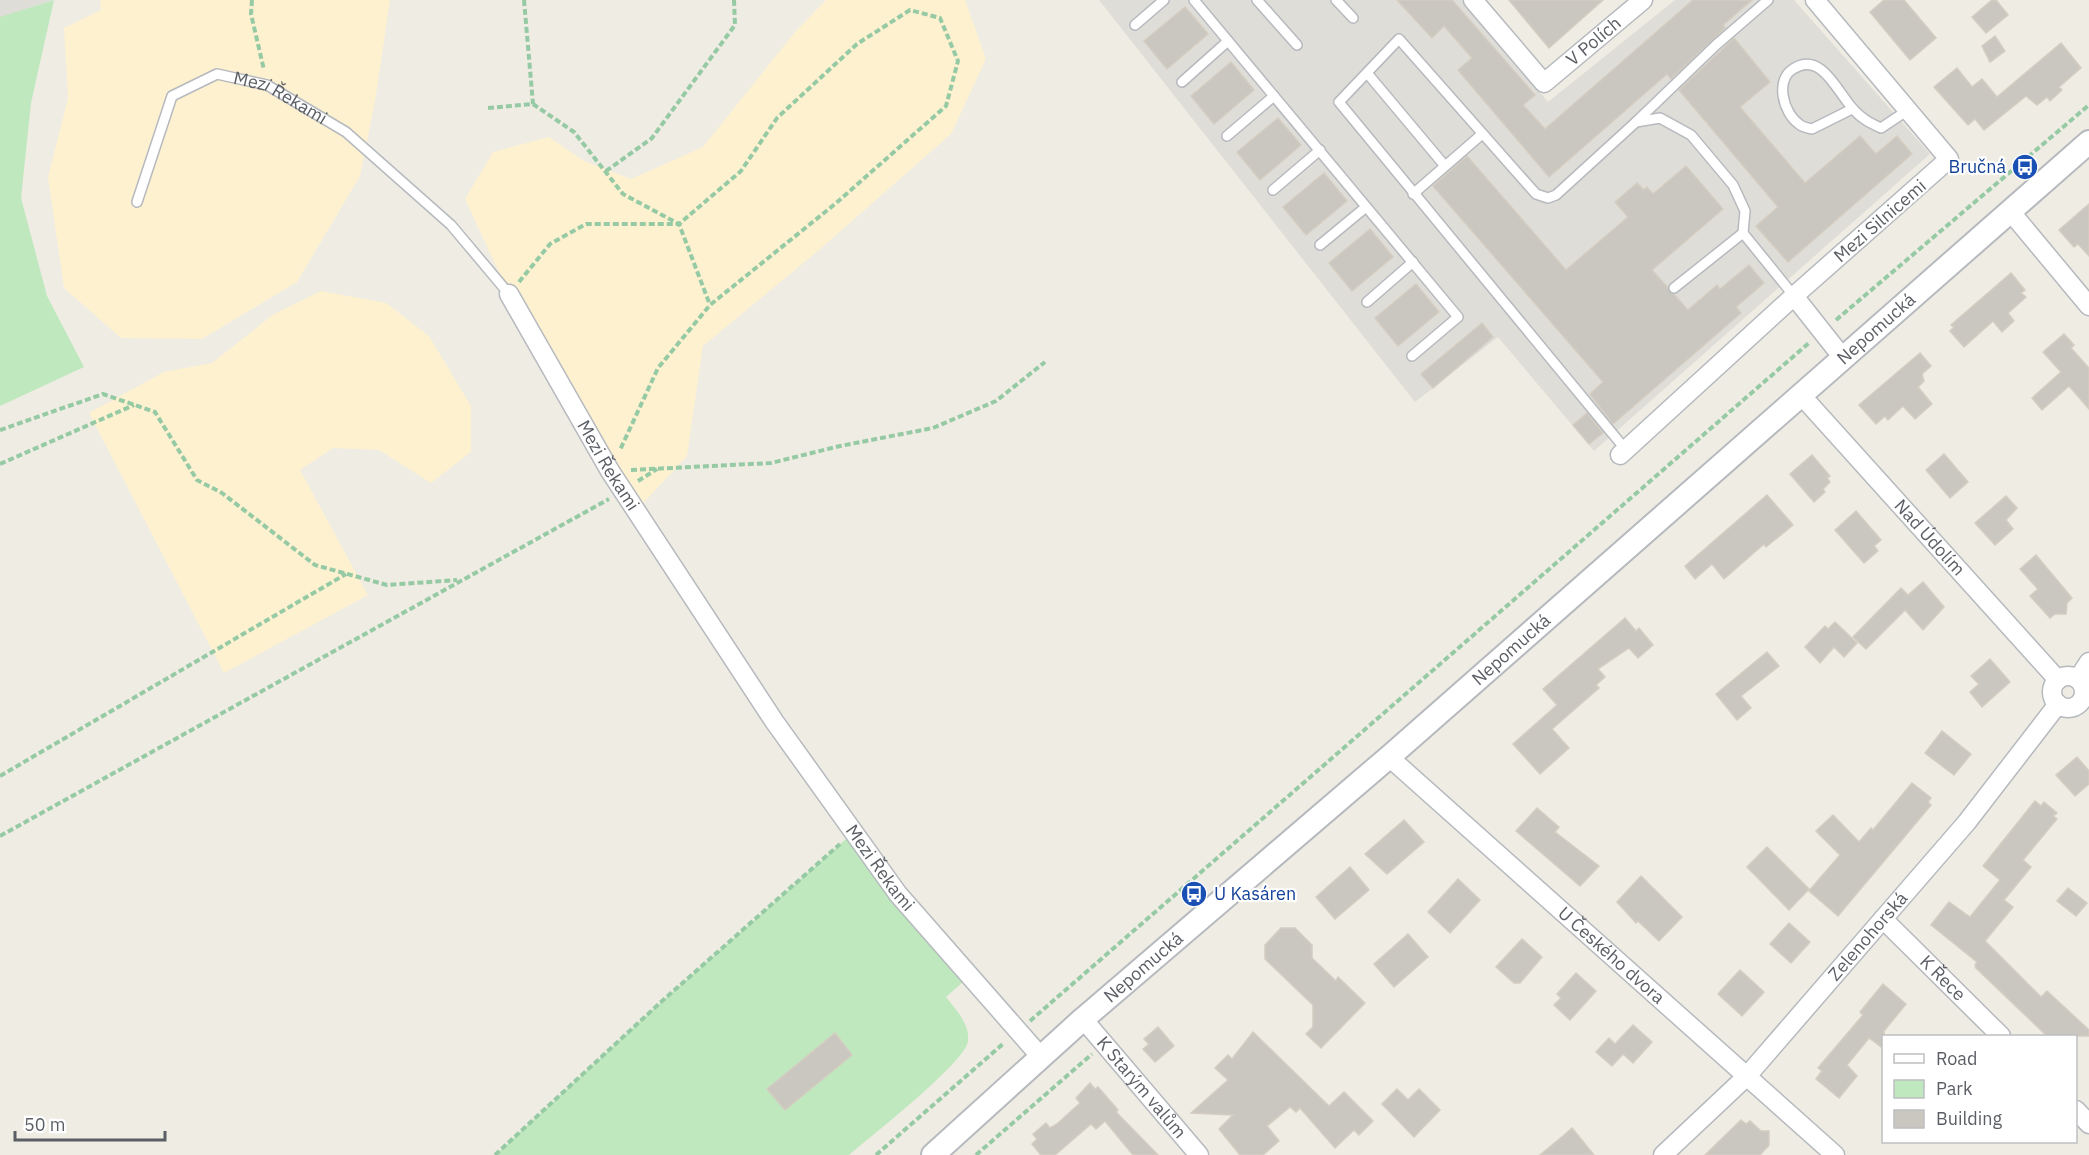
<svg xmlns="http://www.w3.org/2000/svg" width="2089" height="1155" font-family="'IBM Plex Sans',sans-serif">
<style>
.industrial{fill:#dfddd7}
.green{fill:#bfe8be}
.sand{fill:#fdf1d0}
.building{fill:#cac6c0;stroke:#d4cdc1;stroke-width:1.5}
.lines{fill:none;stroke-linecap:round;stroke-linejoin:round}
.service-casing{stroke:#b6b9be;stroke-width:12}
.minor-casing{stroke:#b6b9be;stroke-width:21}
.tertiary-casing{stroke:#b6b9be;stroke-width:26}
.path{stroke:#96caa4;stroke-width:4;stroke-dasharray:6 3;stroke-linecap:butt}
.service{stroke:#fff;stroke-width:9}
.minor{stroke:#fff;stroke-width:18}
.tertiary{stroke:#fff;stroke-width:22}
.labels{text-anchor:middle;stroke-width:4.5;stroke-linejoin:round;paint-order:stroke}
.street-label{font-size:18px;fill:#5b5f65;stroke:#fff}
.transit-label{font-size:18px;fill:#164399;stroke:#fff;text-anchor:end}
</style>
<rect width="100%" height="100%" fill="#efece3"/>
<g class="industrial">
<polygon points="0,0 53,0 0,18"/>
<polygon points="1099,0 1462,0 1548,102 1675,0 1794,0 1930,154 1594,451 1498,337 1415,402"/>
</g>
<g class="green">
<polygon points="54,0 31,103 21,198 47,296 84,367 0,406 0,17"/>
<path d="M 854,832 L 971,975 L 946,997 C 956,1010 970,1024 968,1041 C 966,1062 870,1137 849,1155 L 495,1155 L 661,1002 Z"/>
</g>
<g class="sand">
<polygon points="100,0 390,0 375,101 360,176 297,282 202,339 121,338 64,288 48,177 68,98 64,28 101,10"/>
<polygon points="826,0 965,0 986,59 951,134 819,250 703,346 687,456 636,511 509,294 465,199 493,152 549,137 584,161 631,179 703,147 795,32"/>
<polygon points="321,291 386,303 429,336 471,406 471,452 431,483 379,450 333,448 300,470 368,595 224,673 89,413 164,372 212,363 274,314"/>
</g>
<g class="building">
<polygon points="1397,0 1452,0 1535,95 1523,105 1545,129 1693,0 1752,0 1723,25 1725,28 1671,79 1667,74 1549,177 1458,70 1472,58 1444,26 1432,38"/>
<polygon points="1509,0 1603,0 1549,48"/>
<polygon points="1884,0 1904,0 1936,38 1910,60 1870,12"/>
<polygon points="1992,0 1996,0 2008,15 1986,33 1972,17"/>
<polygon points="1185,7 1208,34 1167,69 1144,41"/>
<polygon points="1995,36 2005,51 1990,62 1982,46"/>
<polygon points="1734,38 1770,82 1740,107 1805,183 1860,136 1876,154 1897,136 1912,154 1788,262 1756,226 1778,207 1679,90"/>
<polygon points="2061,43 2081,68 2059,87 2062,90 2050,101 2047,97 2037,105 2026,96 1984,130 1975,119 1968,125 1934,87 1957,68 1972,87 1982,79 1997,97"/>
<polygon points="1231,62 1254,90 1214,124 1191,96"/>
<polygon points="1278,118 1301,145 1260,180 1237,152"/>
<polygon points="1467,156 1566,270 1628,217 1615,202 1637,183 1644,190 1647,187 1653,194 1686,166 1723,209 1652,270 1688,310 1717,285 1720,289 1749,265 1764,283 1736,307 1741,313 1613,424 1590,394 1603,382 1433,186"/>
<polygon points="1324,173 1347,201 1306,235 1283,207"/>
<polygon points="2089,204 2089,256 2078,244 2074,247 2059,230"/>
<polygon points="1370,229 1393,257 1352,291 1329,263"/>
<polygon points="2011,273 2025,290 2021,293 2026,297 2008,313 2014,321 2002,332 1993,321 1964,347 1950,331 1954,327 1951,325"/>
<polygon points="1416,284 1439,312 1398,346 1375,318"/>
<polygon points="1482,323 1493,337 1433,388 1421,374"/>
<polygon points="2064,334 2074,345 2071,348 2089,368 2089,409 2069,386 2042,410 2032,398 2061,372 2043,352"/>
<polygon points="1920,353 1931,366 1922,374 1924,381 1918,387 1932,404 1915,419 1903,406 1888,420 1885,416 1876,424 1859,405"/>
<polygon points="1587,413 1603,433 1589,444 1573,425"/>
<polygon points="1944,454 1968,482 1950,498 1926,470"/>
<polygon points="1812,455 1830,476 1827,478 1830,482 1823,489 1825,492 1814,502 1790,474"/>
<polygon points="1767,495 1793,525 1766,547 1764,544 1724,579 1712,564 1695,579 1685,566"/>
<polygon points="2006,496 2017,508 2006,520 2013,529 1995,545 1975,523"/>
<polygon points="1856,511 1881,540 1874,546 1878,551 1864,563 1835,530"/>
<polygon points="2036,555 2072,598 2067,603 2066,614 2055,614 2050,618 2030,596 2038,589 2020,569"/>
<polygon points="1923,582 1944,607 1923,630 1905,610 1866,649 1853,637 1901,588 1908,595"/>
<polygon points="1625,618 1636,631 1639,628 1653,645 1638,658 1629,648 1598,669 1605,677 1596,685 1599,688 1552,729 1569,748 1540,774 1513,744 1557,705 1543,689"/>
<polygon points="1835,622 1857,643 1844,657 1834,647 1820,663 1805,647 1825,626 1828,629"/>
<polygon points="1767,652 1779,666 1741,696 1751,708 1737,720 1716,694"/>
<polygon points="1990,659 2010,682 1982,707 1970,692 1979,684 1971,676"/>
<polygon points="1942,731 1971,754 1954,775 1925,753"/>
<polygon points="2077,757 2089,771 2089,784 2075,796 2056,775"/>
<polygon points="1912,783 1931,798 1928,802 1931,805 1838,916 1809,891 1840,855 1816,831 1833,815 1859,842 1871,828 1873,830"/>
<polygon points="2035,801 2041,806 2044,802 2057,813 2053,816 2057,819 2023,860 2031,867 2004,900 2013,907 1985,941 2041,997 2047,991 2089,1030 2089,1036 2047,1036 1976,968 1975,965 1977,962 1931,925 1949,902 1970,917 2000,880 1983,866"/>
<polygon points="1537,808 1559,827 1555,832 1599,866 1580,886 1516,831"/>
<polygon points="1404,820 1424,842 1387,874 1365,854"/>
<polygon points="1767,847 1809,889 1789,910 1747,867"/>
<polygon points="1350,867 1369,890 1335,919 1316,897"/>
<polygon points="1641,876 1682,917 1659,941 1638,921 1636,923 1617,902"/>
<polygon points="1458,879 1480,900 1450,933 1428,912"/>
<polygon points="2068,888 2087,903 2076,916 2057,901"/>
<polygon points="1789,923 1810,942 1791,963 1770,944"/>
<polygon points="1281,928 1295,928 1312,945 1312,958 1336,981 1338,977 1365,1003 1321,1048 1306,1034 1313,1027 1313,1005 1265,959 1265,945"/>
<polygon points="1408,934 1428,957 1394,987 1374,964"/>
<polygon points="1522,939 1542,957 1520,983 1514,983 1496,967"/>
<polygon points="1740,970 1764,992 1742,1016 1718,994"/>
<polygon points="1576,973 1596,991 1570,1020 1554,1005 1561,998 1557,994"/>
<polygon points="1883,984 1906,1004 1884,1031 1884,1049 1869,1038 1847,1065 1857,1076 1839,1098 1816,1079 1822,1071 1818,1068 1863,1015 1860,1012"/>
<polygon points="1633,1025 1652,1042 1633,1063 1623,1054 1612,1066 1596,1052 1609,1038 1615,1044"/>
<polygon points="1158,1027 1174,1046 1155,1062 1143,1049 1149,1044 1144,1039"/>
<polygon points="1253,1032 1329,1106 1344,1092 1373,1121 1359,1135 1354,1130 1335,1148 1300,1108 1296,1112 1290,1107 1267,1126 1279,1141 1263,1155 1240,1155 1219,1129 1233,1115 1191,1113 1228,1080 1215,1068 1228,1055 1232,1059"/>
<polygon points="835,1033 852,1055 785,1110 767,1089"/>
<polygon points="1090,1083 1095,1089 1098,1087 1118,1110 1116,1112 1158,1155 1133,1155 1105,1121 1096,1129 1091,1124 1055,1155 1041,1155 1032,1144 1037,1139 1033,1134 1046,1123 1050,1128 1057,1124 1080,1103 1076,1098"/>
<polygon points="1397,1089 1408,1100 1419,1089 1440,1110 1414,1137 1382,1104"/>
<polygon points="1741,1120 1746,1124 1750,1121 1761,1131 1769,1131 1769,1145 1760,1155 1705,1155"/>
<polygon points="1572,1128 1594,1155 1540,1155 1563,1136"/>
</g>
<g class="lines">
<g class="service-casing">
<g id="service">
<polyline points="1194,0 1458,317 1412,356"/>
<polyline points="1257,0 1297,45"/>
<polyline points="1336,0 1353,18"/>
<polyline points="1135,25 1164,0"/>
<polyline points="1367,73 1445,166"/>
<polyline points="1182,82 1228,41"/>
<path d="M 1852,109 L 1812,129 C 1808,128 1802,127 1799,124 C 1783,113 1775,80 1793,69 C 1822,50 1838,94 1854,110 C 1862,119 1870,123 1881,128 L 1908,110"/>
<polyline points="1636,122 1716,45 1768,0"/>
<polyline points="1227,136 1274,96"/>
<polyline points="1273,190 1320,150"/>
<polyline points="1413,194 1481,135"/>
<path id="s1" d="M 137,202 L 172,96 L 217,74 L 267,85 L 346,132 L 451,225 L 509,294"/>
<polyline points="1320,245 1366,207"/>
<polyline points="1674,288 1743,233 1794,296"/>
<polyline points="1367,302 1413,262"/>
<polyline points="1626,450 1339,102 1399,39 1536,194 1548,198 1556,195 1636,122 1660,118 1691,135 1733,185 1745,211 1743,233"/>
</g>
</g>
<g class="minor-casing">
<g id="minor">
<path id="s2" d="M 1473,0 L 1544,83 L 1643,0"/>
<polyline points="1815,0 1949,159 1794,296 1843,358"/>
<polyline points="2010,211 2089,306"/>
<path id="s3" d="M 509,294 L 610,471 L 774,721 L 898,894 L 1041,1057"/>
<path id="s4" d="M 1801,395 L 2058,680"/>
<polyline points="1620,455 1794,296"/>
<circle cx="2068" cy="692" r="16"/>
<polyline points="2078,679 2089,662"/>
<path id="s5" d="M 1389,757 L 1835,1155"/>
<path id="s6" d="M 1883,919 L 2001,1036"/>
<path id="s7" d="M 1083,1019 L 1199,1155"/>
<polyline points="2076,1110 2089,1124"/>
<path id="s8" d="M 1663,1155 L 1747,1076 L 1967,822 L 2058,704"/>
</g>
</g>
<g class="tertiary-casing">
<g id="tertiary">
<path id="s9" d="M 933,1155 L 1083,1019 L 1389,757 L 2089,142"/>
</g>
</g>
<g class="path">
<polyline points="252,0 251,14 264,70"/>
<polyline points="524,0 533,104"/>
<polyline points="488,108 533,104 574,132 623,194 679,224 710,305"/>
<polyline points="606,171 652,138 735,25 734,0"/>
<polyline points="519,282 550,244 586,224 679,224 741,171 777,118 857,44 910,10 940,18 958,61 946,106 835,204 710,305 658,368 620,450"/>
<polyline points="1836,320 2089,105"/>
<polyline points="0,430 103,394 155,412 197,480 222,493 315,565 387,585 457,580"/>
<polyline points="0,464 134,405"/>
<polyline points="631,470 771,463 840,446 933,428 996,401 1045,362"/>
<polyline points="638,481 657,469"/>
<polyline points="0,776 346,574"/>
<polyline points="0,836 609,499"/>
<polyline points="1030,1021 1810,342"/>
<polyline points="495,1155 661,1002 840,844"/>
<polyline points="876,1155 1004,1043"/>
<polyline points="976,1155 1092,1054"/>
</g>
<use href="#service" class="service"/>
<use href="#minor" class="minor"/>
<use href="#tertiary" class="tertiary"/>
</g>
<defs>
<g id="bus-disc" transform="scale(1.35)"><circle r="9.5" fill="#1a4fb4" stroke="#fff"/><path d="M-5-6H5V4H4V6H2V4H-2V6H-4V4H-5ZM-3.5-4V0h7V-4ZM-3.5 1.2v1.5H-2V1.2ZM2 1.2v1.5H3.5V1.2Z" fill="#fff"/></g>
</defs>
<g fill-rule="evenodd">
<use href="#bus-disc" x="2025" y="167"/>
<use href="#bus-disc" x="1194" y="894"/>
</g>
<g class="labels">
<g class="street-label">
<text dy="6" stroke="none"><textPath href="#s2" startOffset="174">V Polích</textPath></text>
<text dy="6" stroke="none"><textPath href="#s1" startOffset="230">Mezi Řekami</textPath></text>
<text transform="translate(1880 221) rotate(-41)" y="6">Mezi Silnicemi</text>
<text dy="6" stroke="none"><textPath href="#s9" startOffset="1254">Nepomucká</textPath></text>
<text dy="6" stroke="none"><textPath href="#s3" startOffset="198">Mezi Řekami</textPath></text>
<text dy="6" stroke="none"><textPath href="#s4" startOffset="192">Nad Údolím</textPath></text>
<text dy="6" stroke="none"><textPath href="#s9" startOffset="768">Nepomucká</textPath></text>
<text dy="6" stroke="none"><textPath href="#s3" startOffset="684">Mezi Řekami</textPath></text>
<text dy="6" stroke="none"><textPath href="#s8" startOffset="300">Zelenohorská</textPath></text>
<text dy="6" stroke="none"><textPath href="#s5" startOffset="298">U Českého dvora</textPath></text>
<text dy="6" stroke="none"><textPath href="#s9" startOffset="282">Nepomucká</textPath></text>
<text dy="6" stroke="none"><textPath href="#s6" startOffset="84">K Řece</textPath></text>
<text dy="6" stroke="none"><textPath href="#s7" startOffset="90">K Starým valům</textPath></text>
</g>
<g class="transit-label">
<text x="2006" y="173">Bručná</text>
<text x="1214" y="900" text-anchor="start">U Kasáren</text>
</g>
</g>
<rect x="1882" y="1035" width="195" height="108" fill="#ffffff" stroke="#bdbfc1" stroke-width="1.5"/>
<rect x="1894" y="1054" width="30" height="9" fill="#ffffff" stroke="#bdbfc1" stroke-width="1.5"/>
<text x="1936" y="1065" font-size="18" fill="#5b5f65">Road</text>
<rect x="1894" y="1080" width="30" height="18" fill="#bfe8be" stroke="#bdbfc1" stroke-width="1.5"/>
<text x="1936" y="1095" font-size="18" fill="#5b5f65">Park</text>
<rect x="1894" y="1110" width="30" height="18" fill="#cac6c0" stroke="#bdbfc1" stroke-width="1.5"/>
<text x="1936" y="1125" font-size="18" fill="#5b5f65">Building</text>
<path d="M15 1131v9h150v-9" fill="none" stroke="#5b5f65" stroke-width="3"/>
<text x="24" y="1131" font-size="18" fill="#5b5f65" stroke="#ffffff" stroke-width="4.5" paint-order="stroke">50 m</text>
</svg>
